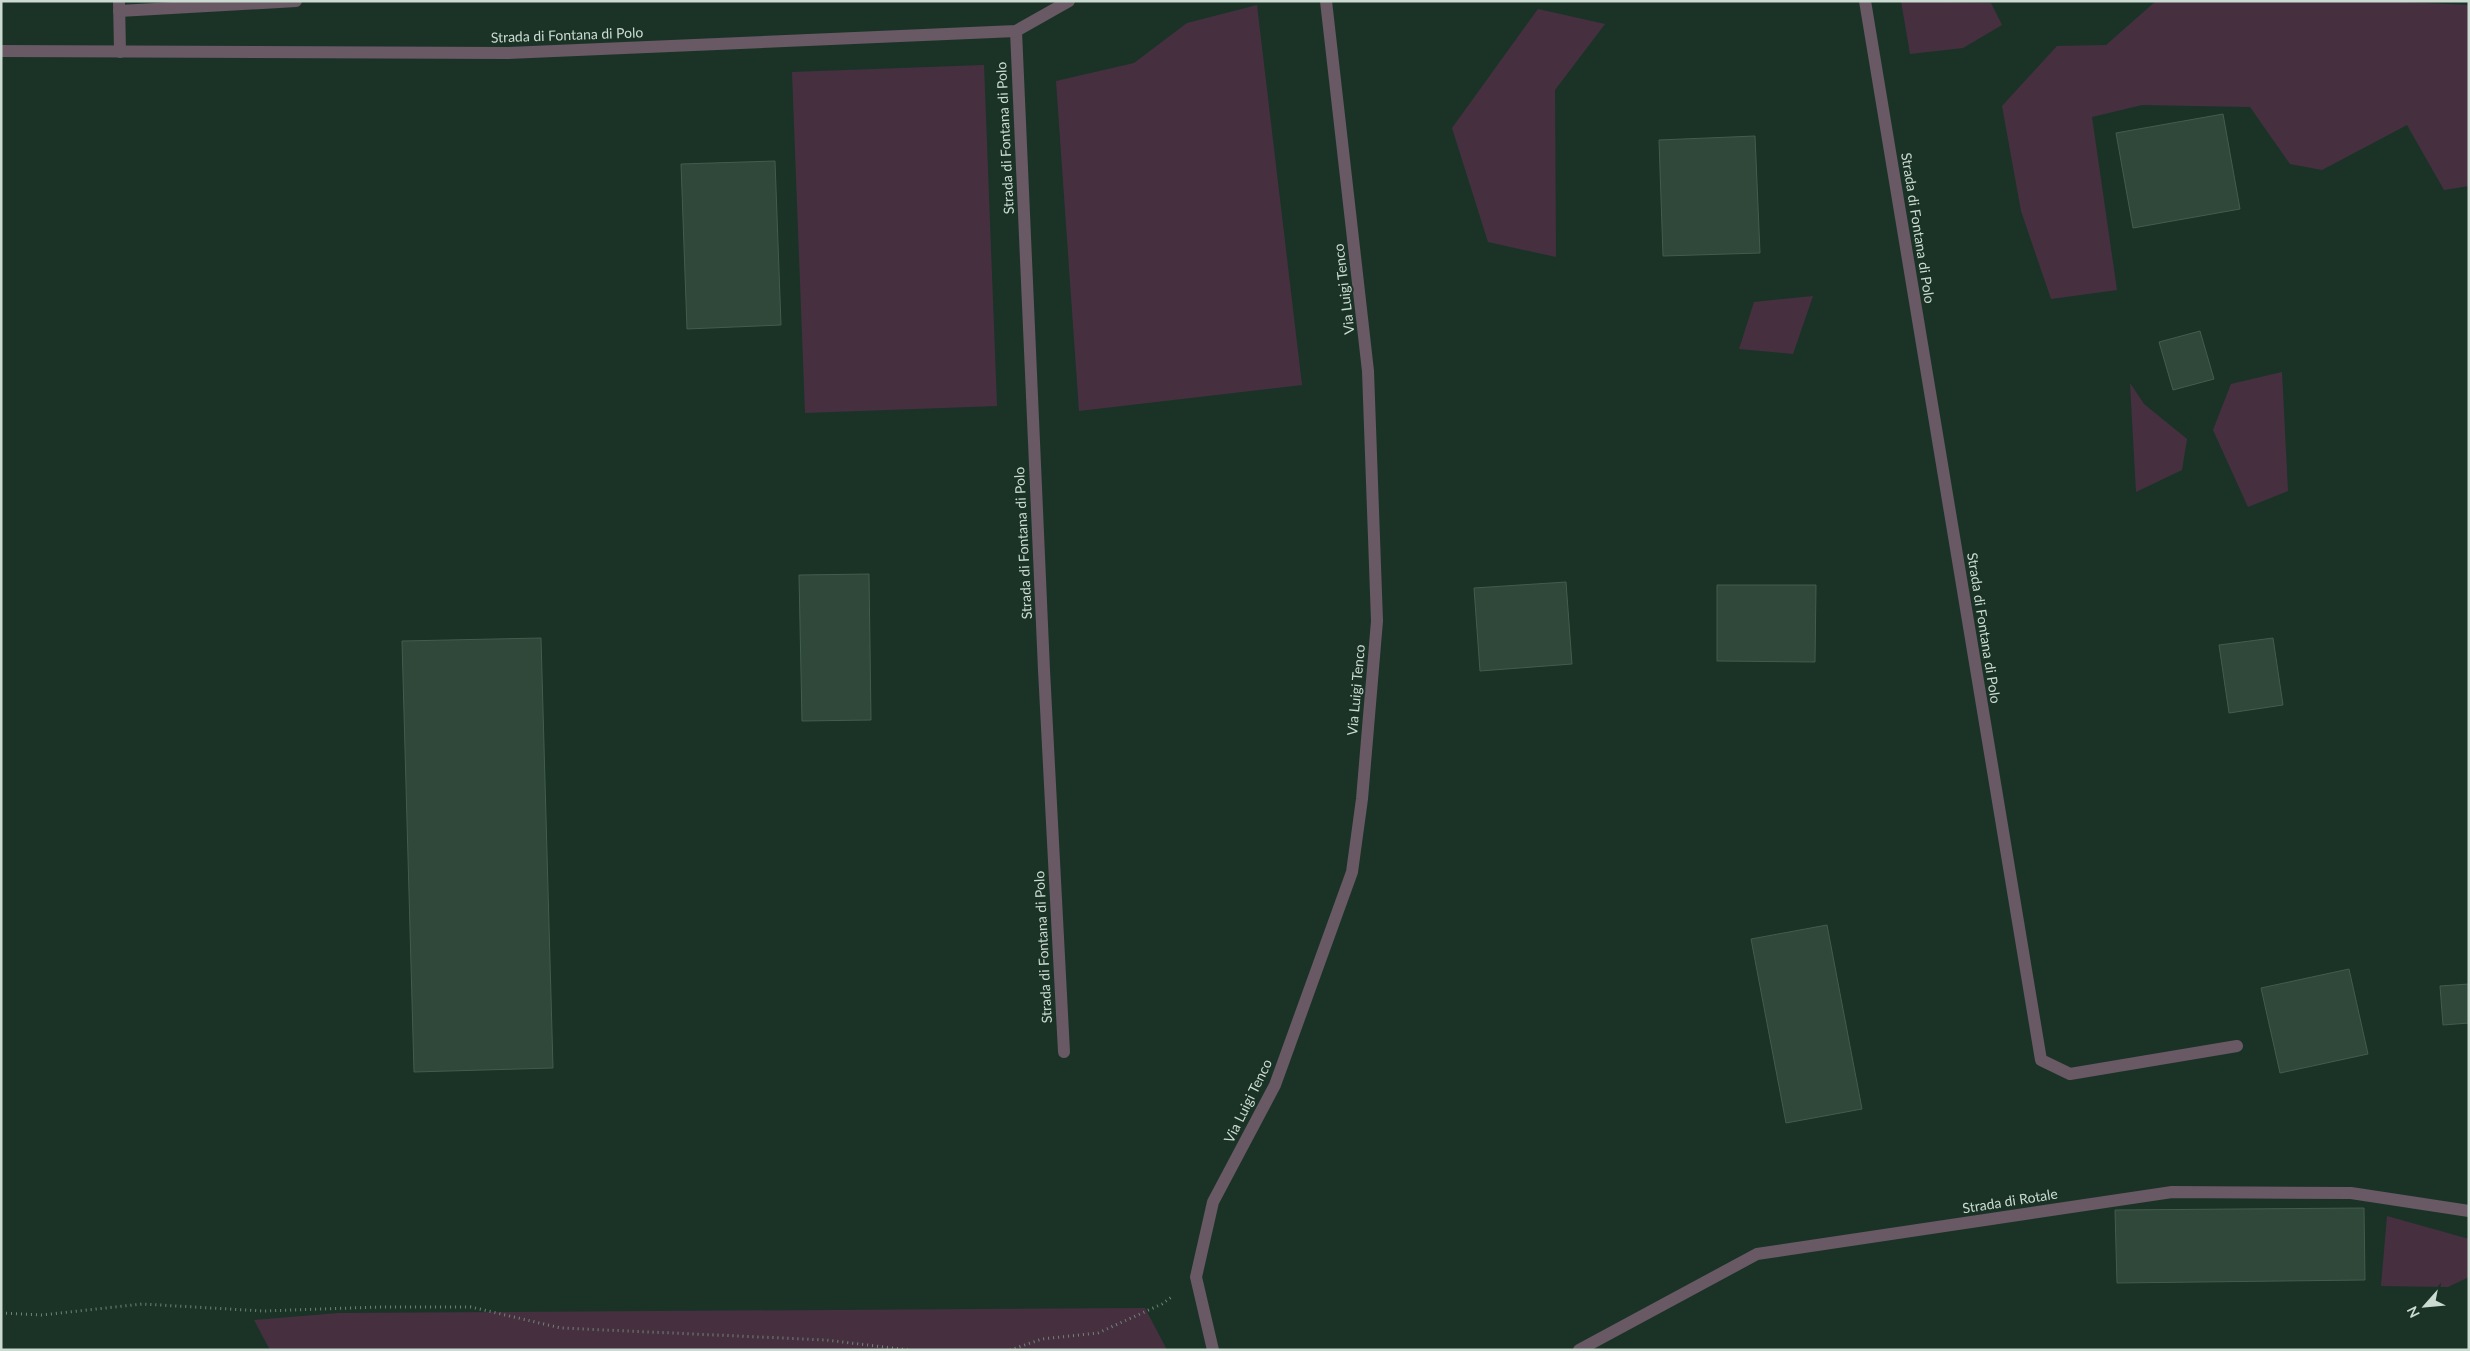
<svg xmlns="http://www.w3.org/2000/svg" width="2470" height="1351" font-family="Lato,sans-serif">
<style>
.green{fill:#463040}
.building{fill:#2f483a;stroke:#425c4d}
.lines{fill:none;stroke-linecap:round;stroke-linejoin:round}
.path{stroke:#708479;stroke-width:3;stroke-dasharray:1 4;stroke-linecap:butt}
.minor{stroke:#685964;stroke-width:12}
.labels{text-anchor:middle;stroke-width:4;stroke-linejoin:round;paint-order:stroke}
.street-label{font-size:14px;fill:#ccdbd2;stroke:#1a3326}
</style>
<rect width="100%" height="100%" fill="#1a3326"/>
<g class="green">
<polygon points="1901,1 1991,3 2002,25 1963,48 1910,54"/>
<polygon points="2156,1 2383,1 2469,5 2469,186 2444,190 2407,125 2322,170 2290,164 2250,107 2142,105 2092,117 2117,290 2051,299 2021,211 2002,106 2057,46 2106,45"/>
<polygon points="1257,5 1302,385 1079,411 1056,81 1134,63 1187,23"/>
<polygon points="1538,9 1605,24 1555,90 1556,257 1488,242 1452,128"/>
<polygon points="984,65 997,406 805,413 792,72"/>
<polygon points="1813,296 1793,354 1739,349 1754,302"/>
<polygon points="2282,372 2288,491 2248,507 2213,430 2231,384"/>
<polygon points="2130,383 2144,404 2187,439 2182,470 2136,492"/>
<polygon points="2387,1216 2469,1239 2469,1277 2448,1287 2381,1286"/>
<polygon points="1145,1308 1167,1350 270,1350 254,1320 339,1313"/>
</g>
<g class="building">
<polygon points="2223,114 2240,209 2133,228 2116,133"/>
<polygon points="1755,136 1760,253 1663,256 1659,140"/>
<polygon points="775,161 781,325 687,329 681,164"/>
<polygon points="2200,331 2214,379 2173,390 2159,342"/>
<polygon points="869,574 871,720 802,721 799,575"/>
<polygon points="1566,582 1572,664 1480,671 1474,588"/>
<polygon points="1717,585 1816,585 1815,662 1717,661"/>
<polygon points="541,638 553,1068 414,1072 402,641"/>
<polygon points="2273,638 2283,705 2229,713 2219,645"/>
<polygon points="1827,925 1862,1109 1786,1123 1751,939"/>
<polygon points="2349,969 2368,1054 2280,1073 2261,988"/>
<polygon points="2469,984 2469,1023 2443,1025 2440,986"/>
<polygon points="2364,1208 2365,1280 2117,1283 2115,1210"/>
</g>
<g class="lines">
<g class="path">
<polyline points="1,1313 42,1315 142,1304 263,1311 380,1307 471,1307 561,1328 826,1340 909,1350"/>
<polyline points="1010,1350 1042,1339 1098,1333 1162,1304 1173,1296"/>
</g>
<g class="minor">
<polyline points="119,1 120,52"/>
<polyline points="1865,1 2041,1060 2070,1074 2237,1046"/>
<polyline points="119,11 296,1"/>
<polyline points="1016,31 1044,670 1064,1052"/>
<polyline points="1,51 507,53 1016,31 1069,1"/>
<polyline points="1213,1350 1196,1277 1213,1202 1275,1085 1352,872 1362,799 1377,621 1368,371 1326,1"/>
<polyline points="1579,1350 1757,1254 2172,1192 2351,1193 2469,1211"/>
</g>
</g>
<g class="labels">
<g class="street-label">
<text transform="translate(567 35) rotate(-2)" y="5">Strada di Fontana di Polo</text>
<text transform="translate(1005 138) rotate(-93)" y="5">Strada di Fontana di Polo</text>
<text transform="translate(1918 228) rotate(81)" y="5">Strada di Fontana di Polo</text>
<text transform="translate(1344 289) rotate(-97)" y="5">Via Luigi Tenco</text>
<text transform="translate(1023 543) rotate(-93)" y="5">Strada di Fontana di Polo</text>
<text transform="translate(1984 628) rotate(81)" y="5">Strada di Fontana di Polo</text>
<text transform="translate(1356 690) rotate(-85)" y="5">Via Luigi Tenco</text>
<text transform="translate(1043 947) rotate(-93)" y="5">Strada di Fontana di Polo</text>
<text transform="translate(1248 1101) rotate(-64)" y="5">Via Luigi Tenco</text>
<text transform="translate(2010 1201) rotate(-9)" y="5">Strada di Rotale</text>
</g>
</g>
<rect width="2470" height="1351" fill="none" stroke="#ccdbd2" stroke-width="5"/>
<g transform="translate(2425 1306) rotate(243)" stroke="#1a3326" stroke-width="4" paint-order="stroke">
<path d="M0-4L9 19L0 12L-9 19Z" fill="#ccdbd2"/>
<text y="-8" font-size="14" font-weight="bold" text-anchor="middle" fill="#ccdbd2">N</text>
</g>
</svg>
